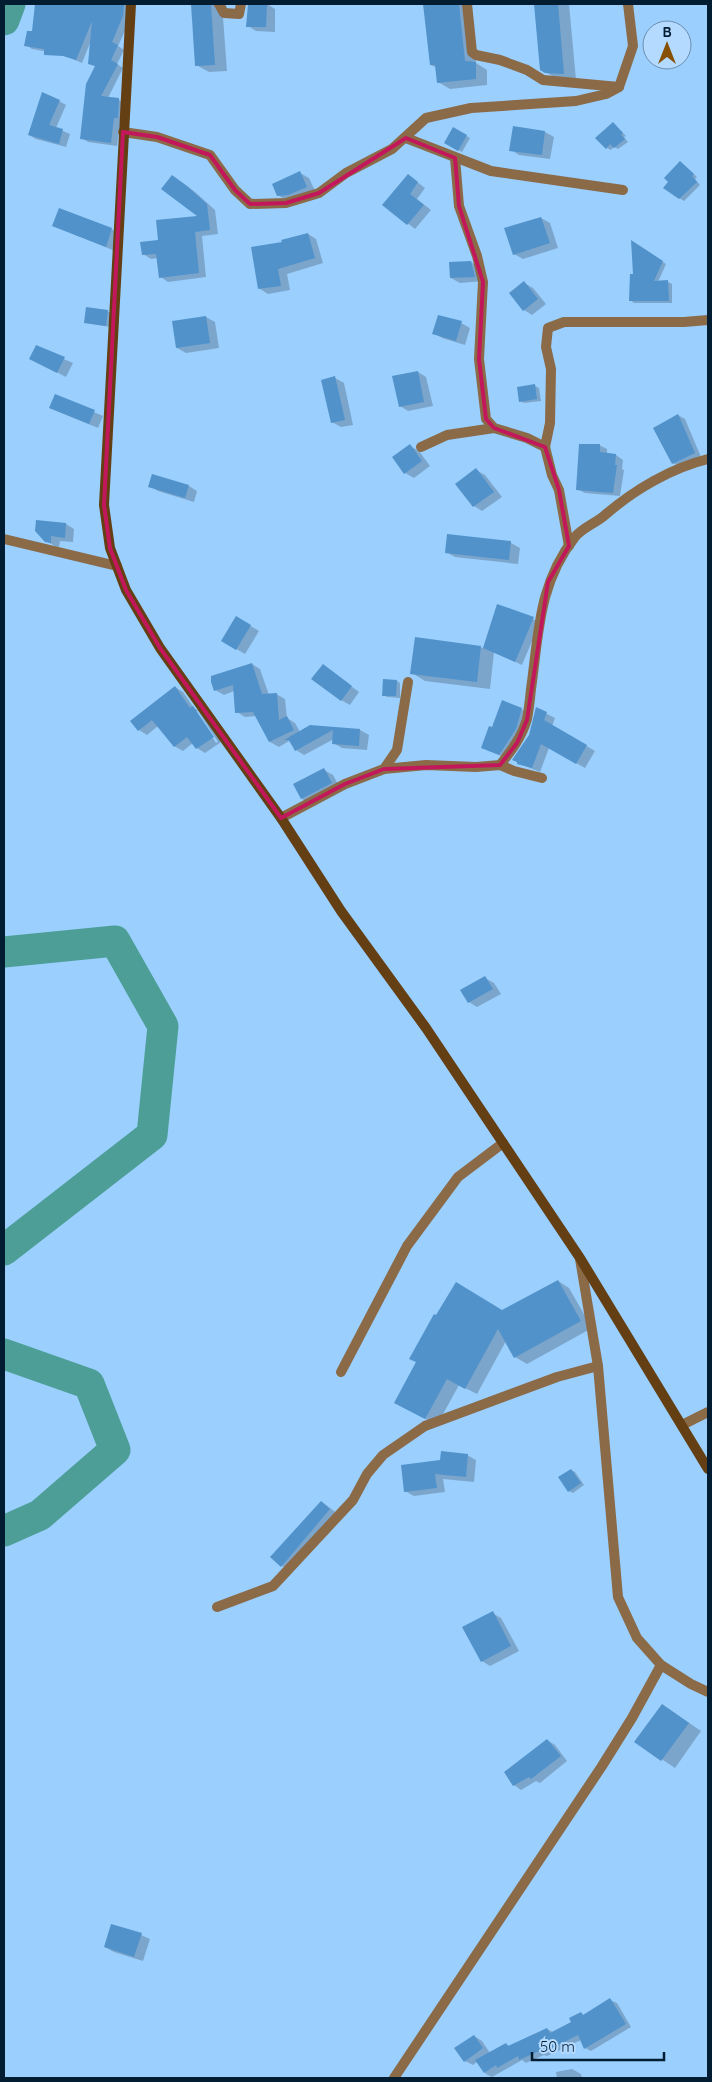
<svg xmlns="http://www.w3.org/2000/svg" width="712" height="2082" font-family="Quicksand,sans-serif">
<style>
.shadow{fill:#0003;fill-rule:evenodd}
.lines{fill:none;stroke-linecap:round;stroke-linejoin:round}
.river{stroke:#4c9e96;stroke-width:31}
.building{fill:#5192ca}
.lane{stroke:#8b6a48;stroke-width:10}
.street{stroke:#8b6a48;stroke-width:10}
.secondary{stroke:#643f13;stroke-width:10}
.marked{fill:none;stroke:#c2185b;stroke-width:4;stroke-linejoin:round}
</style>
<rect width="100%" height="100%" fill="#9bcffe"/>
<g class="shadow">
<polygon points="36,4 60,4 54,53 32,49 26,45 33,33"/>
<polygon points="80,4 132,4 130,20 118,46 124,50 117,64 123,68 108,98 119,100 125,103 120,121 117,146 88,142 82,138 96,67 89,63 90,43 82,63 65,56"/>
<polygon points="192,4 222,4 227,71 209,72 196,65"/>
<polygon points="249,4 267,4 275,9 275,32 256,31 248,26"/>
<polygon points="425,4 470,4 476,63 487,70 487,85 450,89 438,82 437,68 431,65"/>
<polygon points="535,4 569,4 576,80 559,80 541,69"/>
<polygon points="59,101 66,105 56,128 70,134 66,147 36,139 29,135"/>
<polygon points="613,123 626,136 624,137 628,142 618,149 614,147 611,150 607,148"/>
<polygon points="514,128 545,132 554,137 550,159 519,155 511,150"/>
<polygon points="453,129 470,138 462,152 446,143"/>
<polygon points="684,165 697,177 695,179 700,185 684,201 664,188"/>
<polygon points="300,173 309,178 315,191 287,201 278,195"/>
<polygon points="180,181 195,192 215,210 218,234 202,236 206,277 168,282 161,277 158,258 151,259 143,254 159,241 201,217"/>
<polygon points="416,181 425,188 417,199 431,210 415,229 384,205"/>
<polygon points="541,218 550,223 558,248 523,259 514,254"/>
<polygon points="53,226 111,229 120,234 115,251"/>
<polygon points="308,234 316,239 323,263 287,274 290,290 268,294 260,289 284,243"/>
<polygon points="633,243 666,264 658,282 668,282 672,284 672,303 634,303 630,300 634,275"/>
<polygon points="471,262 480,268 483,281 460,283 451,278"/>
<polygon points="524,283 533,288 546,304 532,315 524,310"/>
<polygon points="107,311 111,313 110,327 86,323"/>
<polygon points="206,317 215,322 219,348 186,353 177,348 174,322"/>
<polygon points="461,323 470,328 465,345 442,338 434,333"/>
<polygon points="36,347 73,363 66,377 39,363"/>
<polygon points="418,372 426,377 433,406 408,411 400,406"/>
<polygon points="335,378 344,383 353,425 341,427 332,422"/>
<polygon points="535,386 539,388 541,401 524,403 520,401"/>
<polygon points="55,395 103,416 98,428 50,408"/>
<polygon points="678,415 685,419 701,457 680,467 673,463"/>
<polygon points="599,445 607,449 607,454 616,455 623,460 622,469 624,470 620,496 585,493 577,489"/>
<polygon points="410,446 419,451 430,466 414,478 405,473"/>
<polygon points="476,470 485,475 502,497 482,511 474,506 457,484"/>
<polygon points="153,475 189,486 197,491 194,502 158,491 150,486"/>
<polygon points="37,522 66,524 74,529 73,542 60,541 59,547 55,546 46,541"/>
<polygon points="448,536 511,543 520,548 518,564 455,557 446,552"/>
<polygon points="498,606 540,622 522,665 494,652 490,689 425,681 412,673 416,639 484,648"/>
<polygon points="237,618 259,631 245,654 223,641"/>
<polygon points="252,664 260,669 269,695 276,694 285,699 287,718 295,723 300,732 311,727 360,730 369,735 367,750 342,748 333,743 334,739 304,755 296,750 289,741 279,747 270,742 257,716 245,717 237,712 234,691 224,695 215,690"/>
<polygon points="331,671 359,692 350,705 341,700"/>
<polygon points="397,681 400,683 400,698 387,697 383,695"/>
<path d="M 175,687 L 183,692 L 194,708 L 201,712 L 221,742 L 205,753 L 197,748 L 193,743 L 183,751 L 174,746 L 158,726 L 147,735 L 139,730 ZM 195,711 L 198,711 L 218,742 L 216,743 Z"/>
<polygon points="521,709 530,714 508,759 483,748 493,728"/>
<polygon points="537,709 555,718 552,726 595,751 585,768 549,748 540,772 518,763 530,735"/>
<polygon points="324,770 333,775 340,788 311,804 302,799 295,784"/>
<polygon points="485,978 494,983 501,994 477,1007 469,1002"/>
<polygon points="558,1281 569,1288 592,1328 527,1364 515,1357 506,1341 477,1394 459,1385 437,1425 407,1409 418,1362 502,1311"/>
<polygon points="467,1455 476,1460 474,1482 443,1479 445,1492 414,1496 405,1491 441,1461"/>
<polygon points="571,1470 575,1472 584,1485 573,1493 569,1491"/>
<polygon points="322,1502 338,1514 290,1571 282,1566"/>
<polygon points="492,1613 501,1618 519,1651 490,1666 482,1661"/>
<polygon points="663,1705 701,1731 675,1768 636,1742"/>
<polygon points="547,1740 555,1745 567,1761 540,1783 536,1781 521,1790 514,1785"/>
<polygon points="141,1935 150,1939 143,1961 114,1952 105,1947"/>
<polygon points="610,2000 617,2003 631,2027 591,2051 585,2048 581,2040 547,2056 544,2055 526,2063 522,2060 492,2077 486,2074 478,2061 473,2065 465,2061 474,2036 482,2041 490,2053 506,2044 509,2046 547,2029 553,2032 573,2023 581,2014 584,2015"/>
<polygon points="572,2069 581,2074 582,2078 557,2078 556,2072"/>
</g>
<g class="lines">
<g class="river">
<polyline points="4,20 10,4"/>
<polyline points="4,952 115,941 163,1026 152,1135 4,1250"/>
<polyline points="4,1354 89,1384 115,1450 40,1515 4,1531"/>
</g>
</g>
<g class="building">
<polygon points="35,4 124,4 123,16 112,42 118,45 111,60 118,64 101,96 119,98 118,118 114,118 111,143 80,139 86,84 95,66 88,64 92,21 76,60 63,56 44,55 44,49 24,46 27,31 32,31"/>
<polygon points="191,4 211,4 215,65 195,66"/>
<polygon points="248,4 267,4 266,27 246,27"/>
<polygon points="423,4 459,4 465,61 476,62 476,79 437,83 435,65 430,65"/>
<polygon points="534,4 558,4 564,74 545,73 540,70"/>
<polygon points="42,92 60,100 49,125 63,129 59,144 28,135"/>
<polygon points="613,122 623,133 621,135 625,139 614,148 610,144 606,149 595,138"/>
<polygon points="513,126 545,131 542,155 509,151"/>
<polygon points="453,127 467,135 458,151 444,143"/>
<polygon points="680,161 694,174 692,176 697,182 679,199 663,188 668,182 664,178"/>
<polygon points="300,171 307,187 288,195 277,196 272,184"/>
<polygon points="408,174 418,182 410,194 424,205 407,225 382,205"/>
<polygon points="172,175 187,186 207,204 210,230 195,232 199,273 159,278 156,254 142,255 140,242 158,240 156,220 197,216 161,189"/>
<polygon points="59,208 112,228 106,247 52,226"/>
<polygon points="541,217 550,243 513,255 504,228"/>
<polygon points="308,233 315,258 278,269 281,286 258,289 251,247 282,242 281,240"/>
<polygon points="631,240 663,261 654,281 668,280 669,301 629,301 630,274 633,274"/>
<polygon points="471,261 475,277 450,278 449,262"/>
<polygon points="524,281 538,299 523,311 509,293"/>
<polygon points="86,307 108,310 106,326 84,323"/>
<polygon points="438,315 462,321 456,341 432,334"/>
<polygon points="206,316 210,343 176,348 172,321"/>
<polygon points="36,345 65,357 57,373 29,359"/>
<polygon points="418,371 424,402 399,407 392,376"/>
<polygon points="335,376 345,420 331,423 321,380"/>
<polygon points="535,384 537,399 519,402 517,387"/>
<polygon points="55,394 95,410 89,424 49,408"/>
<polygon points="678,414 695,453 672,464 653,428"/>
<polygon points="410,444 422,461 404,474 392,457"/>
<polygon points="579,444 600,444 600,452 616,454 615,465 617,465 613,493 576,490"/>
<polygon points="476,468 494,492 473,507 455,484"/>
<polygon points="152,474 189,485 185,498 148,487"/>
<polygon points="36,520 66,523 65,538 51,536 51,543 45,542 35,531"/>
<polygon points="447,534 511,541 509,560 445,553"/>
<polygon points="497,604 534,617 515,662 483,648"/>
<polygon points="236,616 251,625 236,650 221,641"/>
<polygon points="415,637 481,646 477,682 410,674"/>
<polygon points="252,663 262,694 277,693 279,720 287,716 294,730 269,742 253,712 235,713 233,685 214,691 211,682 211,676"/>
<polygon points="323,664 352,686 341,701 311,679"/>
<polygon points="383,679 397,680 396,696 382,696"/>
<polygon points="175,686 190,708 193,706 214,737 196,749 187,737 174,747 152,720 138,731 130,721"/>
<polygon points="502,700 522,708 516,729 499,755 481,748 489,726 492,727"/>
<polygon points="536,707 547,712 544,720 587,745 576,764 541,744 532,768 517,764 517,762 512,760 529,735"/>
<polygon points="310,725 360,729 359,746 332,744 333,730 295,751 289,740 284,740"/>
<polygon points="324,768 332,783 301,799 293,784"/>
<polygon points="485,976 493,989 468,1003 460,990"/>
<polygon points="558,1280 581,1321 514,1358 498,1329 465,1389 447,1379 425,1419 394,1403 416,1362 409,1359 434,1314 436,1315 456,1282 502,1310"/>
<polygon points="441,1451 468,1454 466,1477 435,1474 437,1488 404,1492 401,1465 440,1460"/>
<polygon points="571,1469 581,1483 568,1492 558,1477"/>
<polygon points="321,1501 330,1509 281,1567 270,1557"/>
<polygon points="493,1611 511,1646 481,1662 462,1627"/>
<polygon points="662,1704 689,1723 661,1761 634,1742"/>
<polygon points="547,1739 561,1756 531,1779 529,1777 513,1786 504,1772"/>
<polygon points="111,1924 142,1933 134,1957 104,1947"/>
<polygon points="610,1998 626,2024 584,2049 578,2035 540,2054 539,2051 519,2060 518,2056 497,2068 496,2065 484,2073 475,2060 506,2043 508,2046 547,2028 550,2033 571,2022 569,2018 581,2012 583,2015"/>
<polygon points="474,2035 483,2048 464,2062 454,2048"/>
</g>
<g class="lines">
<g class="lane">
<polyline points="219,4 224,13 239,14 241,4"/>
<polyline points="467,4 472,52 476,55 500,60 527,70 543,80 619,87"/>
<polyline points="341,1372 407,1246 458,1177 503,1143"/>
</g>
<g class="street">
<polyline points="123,132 157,137 210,155 235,190 250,204 286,203 319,193 346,173 392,149 426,118 471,108 576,101 606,94 619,87 633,46 628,4"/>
<polyline points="406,138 491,171 623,190"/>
<polyline points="455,158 459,206 477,256 483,282 479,359 486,419 494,428 527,438 545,447 552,475 559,490 569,546"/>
<polyline points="421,447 447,435 494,428"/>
<polyline points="545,447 550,423 551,369 546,347 548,328 564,322 684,322 708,320"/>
<polyline points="4,539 117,566"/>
<path d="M 500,765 C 511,751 522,737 527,719 C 529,709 530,699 531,689 C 539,633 538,584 575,537 C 582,528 596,523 605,515 C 634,490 671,468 708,459"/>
<polyline points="384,769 397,750 408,682"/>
<polyline points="281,818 345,784 384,769 426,765 476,767 500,765 514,771 542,778"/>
<polyline points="580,1259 598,1366 618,1597 637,1638 661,1665 691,1684 708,1692"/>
<polyline points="682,1425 708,1412"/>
<polyline points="217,1607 273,1586 353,1500 367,1474 383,1455 425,1426 557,1377 598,1366"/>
<polyline points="394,2078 602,1766 632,1718 661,1665"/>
</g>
<polyline class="secondary" points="131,4 104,505 110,548 126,590 160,648 281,818 341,911 426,1028 580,1258 708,1469"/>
</g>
<path class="marked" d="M 123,132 L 157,137 L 210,155 L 235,190 L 250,204 L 286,203 L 319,193 L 406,138 L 455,158 L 459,206 L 483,282 L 479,359 L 486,419 L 494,428 L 545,447 L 559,490 L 569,546 L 548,582 L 527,720 L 517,743 L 500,765 L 384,769 L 345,784 L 281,818 L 160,648 L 126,590 L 110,548 L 104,505 Z"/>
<rect width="712" height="2082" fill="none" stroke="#021c32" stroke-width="10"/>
<g transform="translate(667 45)"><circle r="24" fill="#b4daff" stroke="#6d8ead"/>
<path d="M0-4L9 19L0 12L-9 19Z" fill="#865000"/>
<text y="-8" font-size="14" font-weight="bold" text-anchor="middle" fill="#021c32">B</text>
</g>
<path d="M532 2052v8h132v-8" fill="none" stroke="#021c32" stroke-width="2.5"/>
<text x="540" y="2052" font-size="15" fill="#021c32" stroke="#b4daff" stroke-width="4" paint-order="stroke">50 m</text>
</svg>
